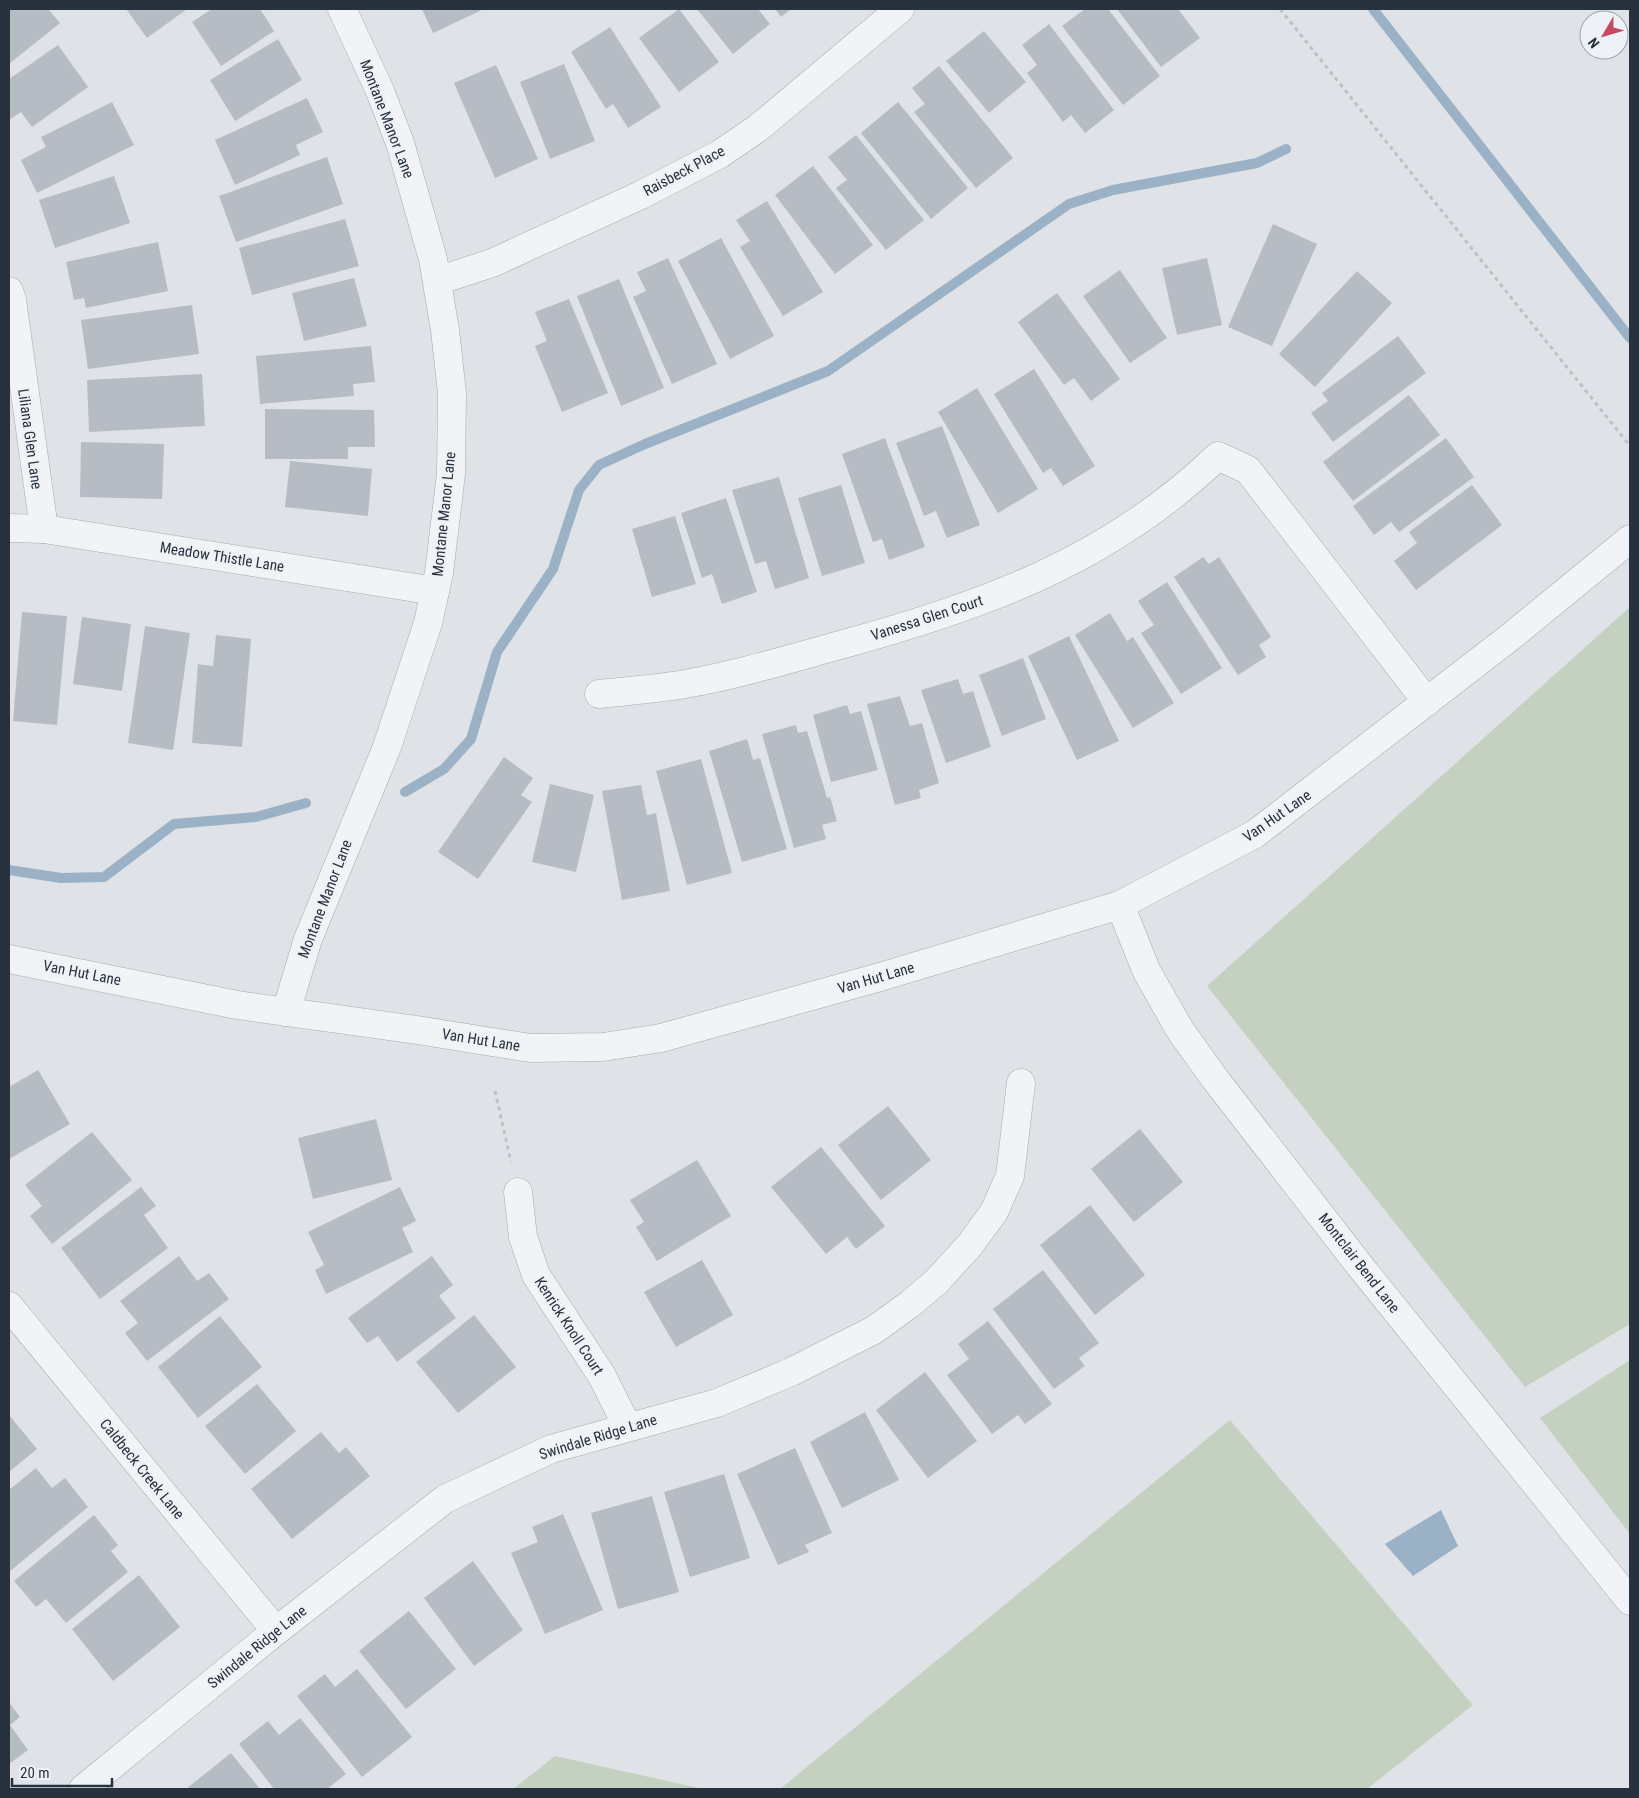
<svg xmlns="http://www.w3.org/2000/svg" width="1639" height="1798" font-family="'Roboto Condensed',sans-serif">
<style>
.green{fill:#c5d1c0}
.water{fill:#9bb2c6}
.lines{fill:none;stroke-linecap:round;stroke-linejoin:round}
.stream{stroke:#9bb2c6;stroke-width:10}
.building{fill:#b6bcc4}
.street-casing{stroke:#a4aab1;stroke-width:29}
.path{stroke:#bdc1c6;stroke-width:3;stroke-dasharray:4 4;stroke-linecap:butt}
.street{stroke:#f1f3f6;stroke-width:28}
.labels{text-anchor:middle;stroke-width:4;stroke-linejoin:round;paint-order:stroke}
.street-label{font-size:15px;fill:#28313e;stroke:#eef1f5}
</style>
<rect width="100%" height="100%" fill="#dfe3e7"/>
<g class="green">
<polygon points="1630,607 1630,1324 1525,1387 1207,986"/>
<polygon points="1630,1360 1630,1534 1540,1418"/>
<polygon points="1230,1420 1473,1705 1367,1789 780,1789"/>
<polygon points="555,1756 703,1789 513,1789"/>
</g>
<polygon class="water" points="1441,1510 1458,1546 1413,1576 1385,1544"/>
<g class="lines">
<g class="stream">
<polyline points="1373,9 1630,338"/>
<polyline points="405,792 444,769 471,739 497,652 553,569 579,490 599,465 645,444 828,371 1069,204 1113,190 1257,163 1286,149"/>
<polyline points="9,870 61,878 104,877 174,824 256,817 306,803"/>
</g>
</g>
<g class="building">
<polygon points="9,9 48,9 60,23 9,64"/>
<polygon points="126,9 187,9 147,38"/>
<polygon points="212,9 260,9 274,31 221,66 192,22"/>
<polygon points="422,9 484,9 433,33"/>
<polygon points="679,9 719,62 679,92 639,38"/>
<polygon points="697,9 758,9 770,24 733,54"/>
<polygon points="775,9 791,9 781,17"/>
<polygon points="1085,9 1108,9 1160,76 1123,105 1062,26"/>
<polygon points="1117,9 1178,9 1200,38 1161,67"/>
<polygon points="1049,24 1114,110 1085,133 1071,115 1063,122 1027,73 1037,65 1022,45"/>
<polygon points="610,27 661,107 628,128 613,104 606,109 571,52"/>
<polygon points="984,31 1026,82 989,113 946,61"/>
<polygon points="278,39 302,80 235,121 210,80"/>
<polygon points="58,45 88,87 32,127 21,112 9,120 9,79"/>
<polygon points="564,64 595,141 550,159 520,82"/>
<polygon points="496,65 538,159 495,178 454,83"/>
<polygon points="939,66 1013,158 976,188 914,112 925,104 912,88"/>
<polygon points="307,98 323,132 296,145 300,155 235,185 215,140"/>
<polygon points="112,102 134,145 37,193 21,160 46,147 41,137"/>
<polygon points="898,102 968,188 931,219 861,133"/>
<polygon points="856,135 924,220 886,250 836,188 847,180 828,157"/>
<polygon points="327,157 343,204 236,242 219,196"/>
<polygon points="813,166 873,245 835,274 775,195"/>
<polygon points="114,176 130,223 55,248 39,200"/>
<polygon points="767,201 823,292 783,316 740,247 750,241 736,220"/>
<polygon points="345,219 359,266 252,295 239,248"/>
<polygon points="1273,224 1317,244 1272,346 1228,327"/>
<polygon points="721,238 774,336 730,359 678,261"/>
<polygon points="158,242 168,291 86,308 84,298 74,300 66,262"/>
<polygon points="668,258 717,364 672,384 633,297 646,291 637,272"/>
<polygon points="1207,258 1222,325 1177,335 1162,268"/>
<polygon points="1120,270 1167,338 1130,363 1083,296"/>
<polygon points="1357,271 1392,303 1315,387 1279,354"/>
<polygon points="354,278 367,326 304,341 292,293"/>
<polygon points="619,279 664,388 621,406 577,296"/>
<polygon points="1057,293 1120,379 1091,401 1074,378 1064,385 1018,322"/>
<polygon points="569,299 608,393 562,412 535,346 547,341 535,312"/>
<polygon points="192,305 199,354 88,369 81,320"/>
<polygon points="1398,336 1426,373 1333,442 1311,413 1328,401 1322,393"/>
<polygon points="371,346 375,382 353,384 354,396 260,404 256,356"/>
<polygon points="1034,369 1095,466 1063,486 1051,468 1043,473 994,394"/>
<polygon points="202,374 205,426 89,432 87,380"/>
<polygon points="977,388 1038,489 998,513 938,412"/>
<polygon points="1409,395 1440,435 1353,501 1323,462"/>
<polygon points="265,409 374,410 375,447 348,447 348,459 265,459"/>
<polygon points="942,426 980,525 947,538 936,511 924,516 896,443"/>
<polygon points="885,438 925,547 889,560 882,539 873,542 842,454"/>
<polygon points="1446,438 1474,477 1399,532 1391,522 1374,535 1353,506"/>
<polygon points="81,442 164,444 162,499 80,497"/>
<polygon points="290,461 372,469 368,516 285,507"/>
<polygon points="779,477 809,578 775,589 766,561 755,564 732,490"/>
<polygon points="841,485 865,563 822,576 798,498"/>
<polygon points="1472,485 1502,525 1416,590 1394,561 1417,543 1409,532"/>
<polygon points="726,498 757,592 722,604 712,574 702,578 681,513"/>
<polygon points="675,516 696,584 652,597 632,529"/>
<polygon points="1203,557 1209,564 1219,557 1271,637 1259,645 1266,657 1238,675 1174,577"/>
<polygon points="1167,582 1222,668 1181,694 1141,633 1154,625 1138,601"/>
<polygon points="22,612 67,616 57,725 13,721"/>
<polygon points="1110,613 1127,641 1133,637 1174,703 1133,728 1075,635"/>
<polygon points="82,617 131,624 122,691 73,684"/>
<polygon points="145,626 190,633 173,750 128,743"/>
<polygon points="216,635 251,639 242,747 192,743 198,664 213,666"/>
<polygon points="1069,636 1119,741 1077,760 1028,656"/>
<polygon points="1023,658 1046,719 1002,736 979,675"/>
<polygon points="958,679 963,694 973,691 991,747 946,763 921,690"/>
<polygon points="900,696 910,726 922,723 939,783 919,790 921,798 895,805 867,704"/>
<polygon points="847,705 850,714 861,711 878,770 831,782 813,715"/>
<polygon points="796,725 798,733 807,731 827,798 830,797 837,821 822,825 826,839 794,848 762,734"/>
<polygon points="747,739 753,760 760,758 787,849 742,862 709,751"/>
<polygon points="504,757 533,778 521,795 532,802 478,879 438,852"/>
<polygon points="701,759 732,873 687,885 656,771"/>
<polygon points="550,784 594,795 576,872 532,862"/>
<polygon points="641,785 647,815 656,813 670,891 622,900 602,791"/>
<polygon points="38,1070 70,1124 9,1159 9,1087"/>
<polygon points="888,1106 931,1160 881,1200 838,1145"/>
<polygon points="376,1119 392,1180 313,1199 298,1138"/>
<polygon points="1140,1129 1183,1182 1134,1222 1091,1169"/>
<polygon points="92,1132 132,1180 52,1244 30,1216 42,1206 25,1185"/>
<polygon points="821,1147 885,1226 856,1249 847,1237 826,1254 771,1187"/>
<polygon points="697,1160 731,1216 657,1261 636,1227 644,1222 630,1200"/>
<polygon points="141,1187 156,1206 144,1215 168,1248 100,1299 61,1248"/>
<polygon points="400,1187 416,1221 402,1228 413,1252 326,1294 315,1270 324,1265 308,1232"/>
<polygon points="1090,1205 1145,1275 1095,1315 1040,1245"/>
<polygon points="179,1256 197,1281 209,1273 229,1299 147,1361 125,1333 138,1323 120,1301"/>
<polygon points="432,1256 453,1285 439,1296 456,1318 397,1362 378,1336 367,1343 348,1318"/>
<polygon points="702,1260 733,1315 676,1347 644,1292"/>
<polygon points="1043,1270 1099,1343 1079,1358 1085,1366 1054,1389 993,1309"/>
<polygon points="474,1315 516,1367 458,1413 416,1362"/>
<polygon points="220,1316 262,1367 198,1418 158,1367"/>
<polygon points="988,1321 1052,1404 1025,1424 1018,1415 992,1434 947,1375 969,1359 958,1344"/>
<polygon points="925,1372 977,1441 928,1478 876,1410"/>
<polygon points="257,1384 296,1431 245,1474 205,1426"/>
<polygon points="865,1412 899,1480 842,1508 810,1442"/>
<polygon points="9,1415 37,1449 9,1472"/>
<polygon points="321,1432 339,1453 346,1447 370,1476 292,1539 251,1489"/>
<polygon points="795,1448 832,1533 805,1545 809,1552 778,1565 737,1474"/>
<polygon points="36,1468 52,1488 65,1478 88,1507 9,1572 9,1490"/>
<polygon points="724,1474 750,1558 690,1577 664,1492"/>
<polygon points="652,1496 679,1592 618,1609 591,1513"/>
<polygon points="563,1514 603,1610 545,1634 511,1553 538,1542 532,1527"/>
<polygon points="94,1515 118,1545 111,1551 128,1572 66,1623 46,1599 36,1607 14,1581"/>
<polygon points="473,1561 523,1630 474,1666 424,1598"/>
<polygon points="139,1575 180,1627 113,1681 72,1629"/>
<polygon points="409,1611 456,1669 406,1709 359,1651"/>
<polygon points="357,1669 412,1737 362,1777 297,1696 325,1674 335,1687"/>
<polygon points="9,1702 20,1717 10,1725 28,1750 9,1764"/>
<polygon points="300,1718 346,1774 327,1789 274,1789 239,1744 268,1721 279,1735"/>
<polygon points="231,1753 260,1789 186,1789"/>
</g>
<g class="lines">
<g class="street-casing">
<g id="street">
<polyline points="437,281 492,263 641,195 720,154 758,128 900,9"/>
<polyline points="9,291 12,300 44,529"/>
<polyline points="9,528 44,529 435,591"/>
<path d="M 599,694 C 627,691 657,689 685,684 C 737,675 789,659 840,645 C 983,606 1109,561 1218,456 L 1248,470 L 1427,702"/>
<polyline points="1120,905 1147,972 1180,1030 1215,1079 1360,1266 1630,1601"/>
<polyline points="9,959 237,1005 417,1030 530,1048 603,1047 661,1038 880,977 1120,905 1255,834 1509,638 1630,539"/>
<polyline points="286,1012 308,939 387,747 428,623 439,573 451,474 452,393 445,330 433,259 400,143 380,91 342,9"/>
<polyline points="518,1192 523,1237 536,1275 602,1376 627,1426"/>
<polyline points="9,1306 276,1631"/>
<polyline points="83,1789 276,1631 445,1499 551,1449 717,1403 791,1372 874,1330 910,1304 936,1282 969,1246 994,1212 1010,1176 1021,1083"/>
</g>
</g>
<g class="path">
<polyline points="1280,9 1630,446"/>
<polyline points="495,1091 511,1162"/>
</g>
<use href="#street" class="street"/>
</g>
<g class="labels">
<g class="street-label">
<text transform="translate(387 119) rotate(69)" y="5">Montane Manor Lane</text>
<text transform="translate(684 171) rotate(-28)" y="5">Raisbeck Place</text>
<text transform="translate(30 439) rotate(82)" y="5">Liliana Glen Lane</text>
<text transform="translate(444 514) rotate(-84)" y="5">Montane Manor Lane</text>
<text transform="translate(222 557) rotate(9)" y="5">Meadow Thistle Lane</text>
<text transform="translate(927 618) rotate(-18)" y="5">Vanessa Glen Court</text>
<text transform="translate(1277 816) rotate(-35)" y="5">Van Hut Lane</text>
<text transform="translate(325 899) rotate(-69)" y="5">Montane Manor Lane</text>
<text transform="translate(82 973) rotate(11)" y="5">Van Hut Lane</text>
<text transform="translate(876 978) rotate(-16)" y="5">Van Hut Lane</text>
<text transform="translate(481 1040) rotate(9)" y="5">Van Hut Lane</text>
<text transform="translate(1359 1263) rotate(52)" y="5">Montclair Bend Lane</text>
<text transform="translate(569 1326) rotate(57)" y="5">Kenrick Knoll Court</text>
<text transform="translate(598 1437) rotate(-17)" y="5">Swindale Ridge Lane</text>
<text transform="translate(142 1469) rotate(51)" y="5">Caldbeck Creek Lane</text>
<text transform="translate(257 1647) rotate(-39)" y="5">Swindale Ridge Lane</text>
</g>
</g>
<rect width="1639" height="1798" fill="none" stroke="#28313e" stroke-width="20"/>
<g transform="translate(1604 35) rotate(232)"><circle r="24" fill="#eef1f5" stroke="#9fa4ac"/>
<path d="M0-4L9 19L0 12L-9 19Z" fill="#c84862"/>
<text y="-8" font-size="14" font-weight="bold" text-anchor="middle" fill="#28313e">N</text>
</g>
<path d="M12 1778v8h100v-8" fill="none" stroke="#28313e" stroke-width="2.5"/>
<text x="20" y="1778" font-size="15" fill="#28313e" stroke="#eef1f5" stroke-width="4" paint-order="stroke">20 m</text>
</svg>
